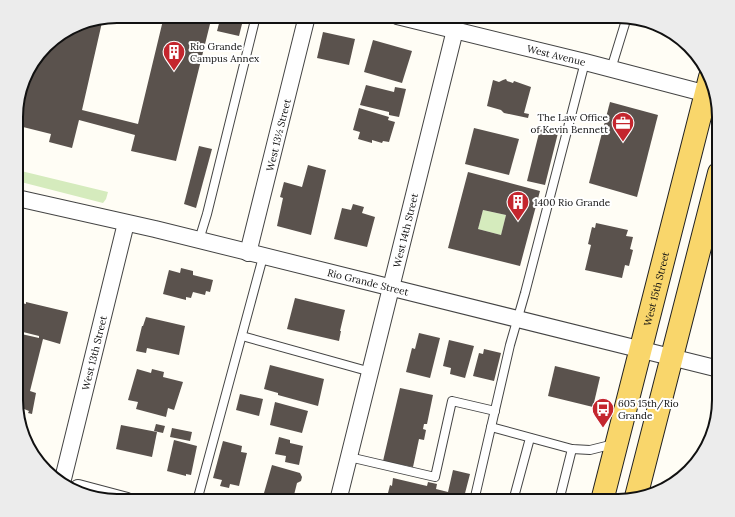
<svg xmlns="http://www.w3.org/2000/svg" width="735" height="517" font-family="Lora,serif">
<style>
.green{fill:#d5ebbd}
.building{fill:#5a524d;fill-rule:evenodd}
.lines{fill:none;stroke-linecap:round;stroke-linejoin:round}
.service-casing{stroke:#444;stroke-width:10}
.minor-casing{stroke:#444;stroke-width:18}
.primary-casing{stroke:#222;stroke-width:24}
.service{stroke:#fff;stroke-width:8}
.minor{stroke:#fff;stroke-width:16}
.primary{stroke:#f9d66b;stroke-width:22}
.labels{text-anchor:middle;stroke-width:4;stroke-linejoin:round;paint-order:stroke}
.poi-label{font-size:10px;fill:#111;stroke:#fff;text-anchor:start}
.street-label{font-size:10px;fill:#111;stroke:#fff}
.rim{fill:none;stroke:#111;stroke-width:2}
</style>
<rect width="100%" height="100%" fill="#fffdf5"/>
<g class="green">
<polygon points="17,170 108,192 106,199 103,203 17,181"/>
<polygon points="483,210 506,215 501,235 478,229"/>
</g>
<g class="building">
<polygon points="164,16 197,16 211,20 176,161 131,151 135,135 79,120 72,148 49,142 51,134 19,126 17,131 17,104 29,67 51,41 84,21 103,18 82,110 138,124"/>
<polygon points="221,16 244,16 239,36 217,31"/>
<polygon points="323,32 355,39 349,65 317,58"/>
<polygon points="373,40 412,51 402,83 364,72"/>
<polygon points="506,79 507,81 513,83 514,81 531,87 524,113 529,114 528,118 504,113 501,110 487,106 493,80 499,82 503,80"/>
<polygon points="366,85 394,92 395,87 406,89 399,117 389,115 389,112 360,105"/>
<polygon points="610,102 658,115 637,197 589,183"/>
<polygon points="359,108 389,117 388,120 395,122 389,142 383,141 382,143 372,140 372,143 358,139 360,132 353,130"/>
<polygon points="474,128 519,139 509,175 465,164"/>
<polygon points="540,129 558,133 545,185 527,181"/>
<polygon points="199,146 212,149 196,208 184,204"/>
<polygon points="308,165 326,170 311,235 277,226 283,198 280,197 284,182 302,187"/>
<path d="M 468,172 L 540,191 L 520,266 L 448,248 ZM 483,210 L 506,215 L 501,235 L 478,229 Z"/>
<polygon points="353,204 364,207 362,213 375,217 367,247 334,239 342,208 351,210"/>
<polygon points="596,223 628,230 626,236 633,237 630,249 633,250 629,266 625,265 622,278 585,270 591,245 588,244 592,227 595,228"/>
<polygon points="181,268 193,271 193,275 213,280 210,292 206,291 205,295 193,292 191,298 186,297 186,300 163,294 169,270 180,273"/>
<polygon points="295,298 345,310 340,331 341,331 339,341 287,329"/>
<polygon points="17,302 26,304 26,302 68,312 60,344 43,339 30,391 36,393 32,414 28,413 29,411 24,409 22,419 19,419 17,413 17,333 39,338 39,336 19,331 19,330 17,329"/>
<polygon points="146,317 185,326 179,355 147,348 146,353 136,351 142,326 143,326"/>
<polygon points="419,333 440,338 430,378 406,372 412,348 415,349"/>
<polygon points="449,340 474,346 465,378 450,374 451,368 443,366"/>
<polygon points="484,349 501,353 494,381 473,376 479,353 483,354"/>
<polygon points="270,365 324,379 318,406 278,395 278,393 264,389"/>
<polygon points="555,366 600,377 593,407 548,396"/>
<polygon points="137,369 151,373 152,369 164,372 163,377 183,382 174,410 168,408 166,417 136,409 138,402 128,400"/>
<polygon points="400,388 433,395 427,424 424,424 423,429 426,430 424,440 419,439 413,467 383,461"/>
<polygon points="240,394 263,399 259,416 236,410"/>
<polygon points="275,402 308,411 302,433 270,425"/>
<polygon points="156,424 165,426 163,433 154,431"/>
<polygon points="121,425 157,432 152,457 116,449"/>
<polygon points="172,428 192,432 190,441 170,437"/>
<polygon points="279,437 290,440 290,443 303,446 299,465 285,462 286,456 275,454"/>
<polygon points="174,440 197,446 191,475 186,474 186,476 167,471"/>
<polygon points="223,441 242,446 241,452 247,453 239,486 230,484 229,488 220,486 222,480 213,478"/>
<polygon points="272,465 300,473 302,477 301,481 297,483 293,499 264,493"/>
<polygon points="453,470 470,474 463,501 386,501 390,485 392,486 393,478 427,486 428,482 437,484 436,489 448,492"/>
</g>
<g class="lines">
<g class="service-casing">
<g id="service">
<polyline points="611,69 627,17"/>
<polyline points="199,240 207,214 256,16"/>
<polyline points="242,336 371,372"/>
<polyline points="491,427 572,449 590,450 614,444"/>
<polyline points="349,457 435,477 452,401 495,411"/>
<polyline points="197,501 263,257"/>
<polyline points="474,501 510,345 525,293 585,62"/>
<polyline points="513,501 530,438"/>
<polyline points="559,501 572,449"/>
</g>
</g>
<g class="minor-casing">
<g id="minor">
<path id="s1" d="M 397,16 L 585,62 L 715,96"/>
<path id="s2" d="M 17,198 L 155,229 L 719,369"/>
<polyline points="248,253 307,16"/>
<path id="s3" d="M 62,483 L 126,223"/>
<polyline points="78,488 127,501"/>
<path id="s4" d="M 338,501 L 455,30"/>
</g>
</g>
<g class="primary-casing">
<g id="primary">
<polyline points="636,497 719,173"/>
<path id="s5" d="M 602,501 L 710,77"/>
</g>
</g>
<use href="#service" class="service"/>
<use href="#minor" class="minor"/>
<use href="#primary" class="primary"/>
</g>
<defs>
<g id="building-pin" transform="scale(1.15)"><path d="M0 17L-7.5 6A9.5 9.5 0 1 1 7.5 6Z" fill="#c4262e" stroke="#fff"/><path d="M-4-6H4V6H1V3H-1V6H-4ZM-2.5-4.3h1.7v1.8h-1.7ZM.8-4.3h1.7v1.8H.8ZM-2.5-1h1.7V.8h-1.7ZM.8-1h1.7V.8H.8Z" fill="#fff"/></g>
<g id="office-pin" transform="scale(1.15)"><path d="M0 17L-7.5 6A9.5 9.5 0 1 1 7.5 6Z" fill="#c4262e" stroke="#fff"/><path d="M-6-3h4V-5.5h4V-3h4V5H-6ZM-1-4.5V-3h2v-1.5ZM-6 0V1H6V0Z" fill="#fff"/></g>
<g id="bus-pin" transform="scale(1.15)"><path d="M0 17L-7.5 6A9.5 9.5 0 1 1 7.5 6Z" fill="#c4262e" stroke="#fff"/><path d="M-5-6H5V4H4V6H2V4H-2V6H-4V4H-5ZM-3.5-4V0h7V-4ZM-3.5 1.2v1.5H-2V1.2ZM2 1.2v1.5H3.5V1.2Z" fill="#fff"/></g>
</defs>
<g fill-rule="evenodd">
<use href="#building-pin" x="174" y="52"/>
<use href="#office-pin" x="623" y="123"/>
<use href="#building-pin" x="518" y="202"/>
<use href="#bus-pin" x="603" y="409"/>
</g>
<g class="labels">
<g class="poi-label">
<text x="190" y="50">Rio Grande<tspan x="190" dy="12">Campus Annex</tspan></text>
<text x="608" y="121" text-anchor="end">The Law Office<tspan x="608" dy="12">of Kevin Bennett</tspan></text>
<text x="534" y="206">1400 Rio Grande</text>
<text x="618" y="407">605 15th/Rio<tspan x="618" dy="12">Grande</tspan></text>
</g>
<g class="street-label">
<text dy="4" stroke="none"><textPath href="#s1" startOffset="164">West Avenue</textPath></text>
<text transform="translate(278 135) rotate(-76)" y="4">West 13½ Street</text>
<text dy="4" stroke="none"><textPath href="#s4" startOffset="279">West 14th Street</textPath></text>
<text dy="4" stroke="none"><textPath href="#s2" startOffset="361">Rio Grande Street</textPath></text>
<text dy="4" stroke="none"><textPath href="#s5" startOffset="219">West 15th Street</textPath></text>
<text dy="4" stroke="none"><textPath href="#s3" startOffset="134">West 13th Street</textPath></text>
</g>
</g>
<path d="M0 0H735V517H0ZM117 23H618A94 94 0 0 1 712 117V400A94 94 0 0 1 618 494H117A94 94 0 0 1 23 400V117A94 94 0 0 1 117 23Z" fill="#ececec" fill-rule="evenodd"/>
<path class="rim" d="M117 23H618A94 94 0 0 1 712 117V400A94 94 0 0 1 618 494H117A94 94 0 0 1 23 400V117A94 94 0 0 1 117 23Z"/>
</svg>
